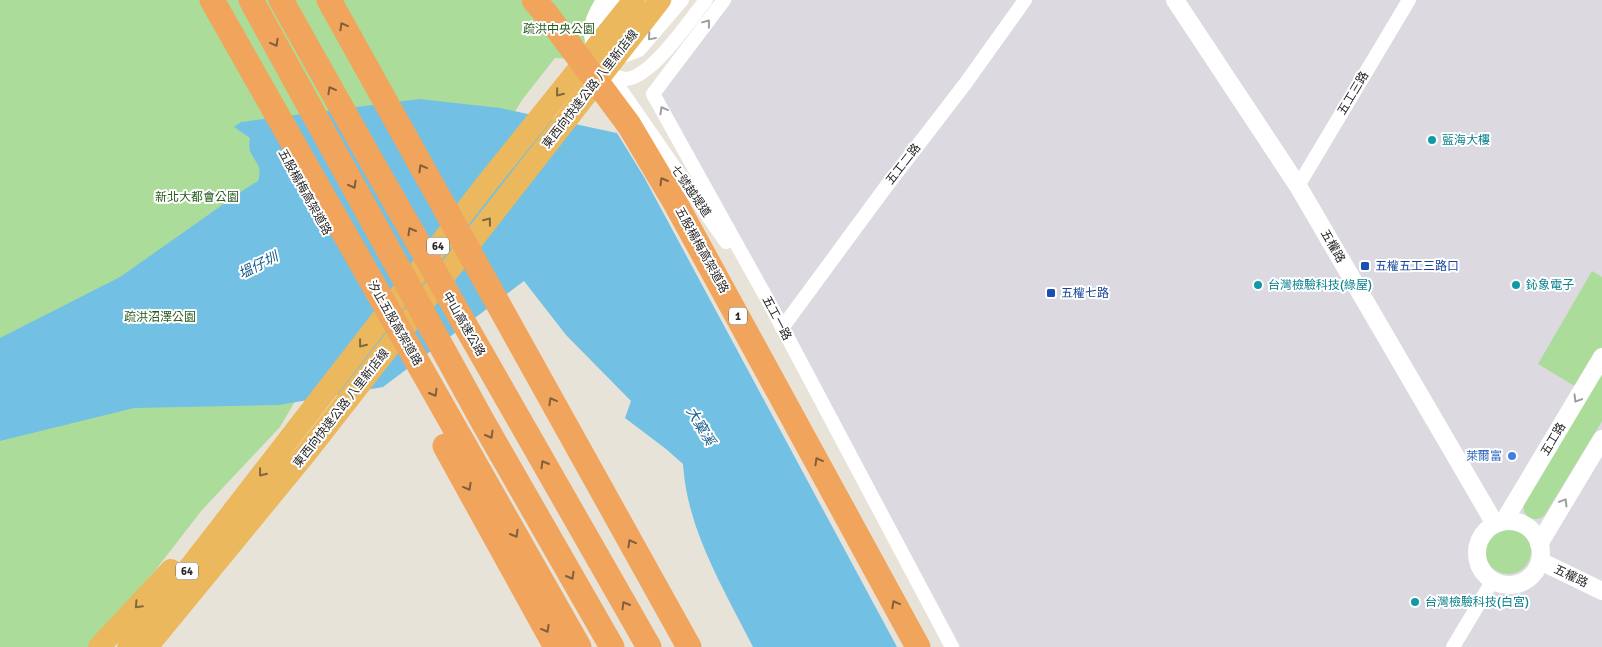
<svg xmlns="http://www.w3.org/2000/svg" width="1602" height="647" font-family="Signika,'Noto Sans TC',sans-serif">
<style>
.industrial{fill:#dcd9e1}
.green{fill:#acdc99}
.water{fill:#72c0e4}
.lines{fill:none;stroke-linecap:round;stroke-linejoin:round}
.minor{stroke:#fff;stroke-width:14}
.tertiary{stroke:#fff;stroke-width:18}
.trunk{stroke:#ebb85e;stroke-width:22}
.motorway{stroke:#f1a45b;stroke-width:25}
.oneway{stroke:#9e9e9e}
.oneway2{stroke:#825f3e}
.oneway3{stroke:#7f6840}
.culture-dot{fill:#0f9aa8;stroke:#fff;stroke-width:2}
.transit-dot{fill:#1a4fb4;stroke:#fff;stroke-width:2}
.shop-dot{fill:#3f7fe0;stroke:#fff;stroke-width:2}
.labels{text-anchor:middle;stroke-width:4;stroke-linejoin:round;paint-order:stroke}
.shield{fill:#fff;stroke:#686868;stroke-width:1}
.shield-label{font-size:11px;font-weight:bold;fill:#272727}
.park-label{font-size:12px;fill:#285c1e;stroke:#fff}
.street-label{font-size:12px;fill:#272727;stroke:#fff}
.culture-label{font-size:12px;fill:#0d838f;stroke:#fff;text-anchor:start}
.transit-label{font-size:12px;fill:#164399;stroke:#fff;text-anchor:start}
.shop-label{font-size:12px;fill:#366cbe;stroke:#fff;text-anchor:end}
.water-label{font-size:14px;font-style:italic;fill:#175c8a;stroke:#fff}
</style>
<rect width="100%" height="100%" fill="#e8e3d9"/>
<polygon class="industrial" points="732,0 1602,0 1602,647 961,647 660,91 702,41"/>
<g class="green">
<polygon points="0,0 612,0 574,59 555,58 522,100 467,192 318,362 280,427 202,510 113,625 89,647 0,647"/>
<polygon points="1592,271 1602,277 1602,347 1578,388 1538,364"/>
<polygon points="1602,368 1602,421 1544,516 1538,519 1530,519 1524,512 1523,503"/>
<circle cx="1508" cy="551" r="23"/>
</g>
<path class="water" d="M 419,99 L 500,108 L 617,133 L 644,177 L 897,647 L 753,647 C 724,589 687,530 683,464 L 666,449 L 625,418 L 631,401 L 566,335 L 524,281 L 383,387 L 279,405 L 134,408 L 0,441 L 0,338 L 120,277 L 245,189 L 258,181 C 263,165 255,163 250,151 C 249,147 249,142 250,138 L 234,127 L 241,122 Z"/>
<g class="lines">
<g class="minor">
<path d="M 603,0 C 590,21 587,31 596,54 L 726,242"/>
<polyline points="724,0 653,94 771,306 952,647"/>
<polyline points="604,26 606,19 618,0"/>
<polyline points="617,52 626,55 639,50 682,0"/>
<path d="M 611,75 C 615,76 621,79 626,79 C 652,77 690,20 706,0"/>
<polyline points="1298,186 1409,0"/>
<polyline points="782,328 885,188 965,84 1025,0"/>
<polyline points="1453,647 1493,580"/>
</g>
<g class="tertiary">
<polyline points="1175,0 1298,186 1495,524"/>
<polyline points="1504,521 1602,357"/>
<circle cx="1509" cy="553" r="32"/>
<polyline points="1539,544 1602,439"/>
<polyline points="1540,561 1602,591"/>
</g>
<g class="trunk">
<polyline points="99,647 171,570"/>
<polyline points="128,647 487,183 634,0"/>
<polyline points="147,647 307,452 660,0"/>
</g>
<g class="motorway">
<polyline points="212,0 579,647"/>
<polyline points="251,0 483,422 612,647"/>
<polyline points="281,0 372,162 649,647"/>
<polyline points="329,0 689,647"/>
<polyline points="534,0 547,15 629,125 677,206 918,647"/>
<polyline points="445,446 556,647"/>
</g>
</g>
<defs><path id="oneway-chevron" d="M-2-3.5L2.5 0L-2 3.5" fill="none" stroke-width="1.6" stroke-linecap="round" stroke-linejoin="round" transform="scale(1.25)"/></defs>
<g class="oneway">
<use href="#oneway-chevron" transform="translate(707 23) rotate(-53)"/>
<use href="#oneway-chevron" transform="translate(651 37) rotate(131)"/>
<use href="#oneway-chevron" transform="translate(663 110) rotate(-119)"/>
<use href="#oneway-chevron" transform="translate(1577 399) rotate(121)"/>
<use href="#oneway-chevron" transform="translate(1564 502) rotate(-59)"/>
</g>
<g class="oneway2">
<use href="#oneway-chevron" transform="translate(343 26) rotate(-119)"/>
<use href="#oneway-chevron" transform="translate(275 43) rotate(61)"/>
<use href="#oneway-chevron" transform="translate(331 90) rotate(-119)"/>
<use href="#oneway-chevron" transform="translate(422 168) rotate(-119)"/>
<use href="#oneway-chevron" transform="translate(663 181) rotate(-120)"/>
<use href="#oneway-chevron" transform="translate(353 185) rotate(61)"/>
<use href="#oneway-chevron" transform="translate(411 231) rotate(-120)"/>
<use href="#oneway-chevron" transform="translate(434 393) rotate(60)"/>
<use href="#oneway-chevron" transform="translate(552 401) rotate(-119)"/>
<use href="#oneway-chevron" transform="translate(490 435) rotate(60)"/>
<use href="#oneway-chevron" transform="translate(818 461) rotate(-119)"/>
<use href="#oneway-chevron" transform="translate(544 464) rotate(-120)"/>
<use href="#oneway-chevron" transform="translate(468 487) rotate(61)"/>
<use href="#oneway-chevron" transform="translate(515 534) rotate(60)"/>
<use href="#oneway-chevron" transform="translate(631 543) rotate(-119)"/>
<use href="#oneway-chevron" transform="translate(571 576) rotate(60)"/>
<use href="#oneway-chevron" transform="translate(895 604) rotate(-118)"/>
<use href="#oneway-chevron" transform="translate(625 605) rotate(-120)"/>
<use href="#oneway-chevron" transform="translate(546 629) rotate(61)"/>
</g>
<g class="oneway3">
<use href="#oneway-chevron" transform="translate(559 93) rotate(129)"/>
<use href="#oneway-chevron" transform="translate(488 221) rotate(-52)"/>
<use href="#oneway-chevron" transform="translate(362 344) rotate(128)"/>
<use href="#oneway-chevron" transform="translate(262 473) rotate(128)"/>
<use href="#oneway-chevron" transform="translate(138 605) rotate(133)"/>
</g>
<g class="culture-dot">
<circle cx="1432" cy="140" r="5"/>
<circle cx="1258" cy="285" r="5"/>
<circle cx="1516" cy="285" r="5"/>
<circle cx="1415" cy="602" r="5"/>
</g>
<g class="transit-dot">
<rect x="1360" y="261" width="10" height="10" rx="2.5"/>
<rect x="1046" y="288" width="10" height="10" rx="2.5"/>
</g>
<circle class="shop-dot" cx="1512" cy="456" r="5"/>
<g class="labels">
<g class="shield">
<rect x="427" y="237.5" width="22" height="17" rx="4"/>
<rect x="729" y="307.5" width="18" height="17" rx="4"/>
<rect x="176" y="562.5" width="22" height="17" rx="4"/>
</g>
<g class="shield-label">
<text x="438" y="250">64</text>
<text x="738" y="320">1</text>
<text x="187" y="575">64</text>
</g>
<g class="park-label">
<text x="559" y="33">疏洪中央公園</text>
<text x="197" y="201">新北大都會公園</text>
<text x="160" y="321">疏洪沼澤公園</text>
</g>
<g class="street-label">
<text transform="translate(590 89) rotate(-52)" y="4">東西向快速公路 八里新店線</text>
<text transform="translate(1353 93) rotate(-59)" y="4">五工三路</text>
<text transform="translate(903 164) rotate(-52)" y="4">五工二路</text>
<text transform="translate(691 191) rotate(55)" y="4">七號越堤道</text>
<text transform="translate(305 192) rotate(61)" y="4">五股楊梅高架道路</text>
<text transform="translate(1333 246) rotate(60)" y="4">五權路</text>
<text transform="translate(702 250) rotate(61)" y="4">五股楊梅高架道路</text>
<text transform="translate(777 318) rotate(62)" y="4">五工一路</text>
<text transform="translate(395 323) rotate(60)" y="4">汐止五股高架道路</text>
<text transform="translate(464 324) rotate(60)" y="4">中山高速公路</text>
<text transform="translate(341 408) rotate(-52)" y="4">東西向快速公路 八里新店線</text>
<text transform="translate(1553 439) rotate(-59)" y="4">五工路</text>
<text transform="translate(1571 576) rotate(25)" y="4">五權路</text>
</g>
<g class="culture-label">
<text x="1442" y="144">藍海大樓</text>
<text x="1268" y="289">台灣檢驗科技(綠屋)</text>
<text x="1526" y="289">鈊象電子</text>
<text x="1425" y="606">台灣檢驗科技(白宮)</text>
</g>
<g class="transit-label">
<text x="1375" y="270">五權五工三路口</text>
<text x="1061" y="297">五權七路</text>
</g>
<g class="shop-label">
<text x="1502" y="460">萊爾富</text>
</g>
<g class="water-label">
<text transform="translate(258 265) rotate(-27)" y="5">塭仔圳</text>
<text transform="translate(701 426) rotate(59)" y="5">大窠溪</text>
</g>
</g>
</svg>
